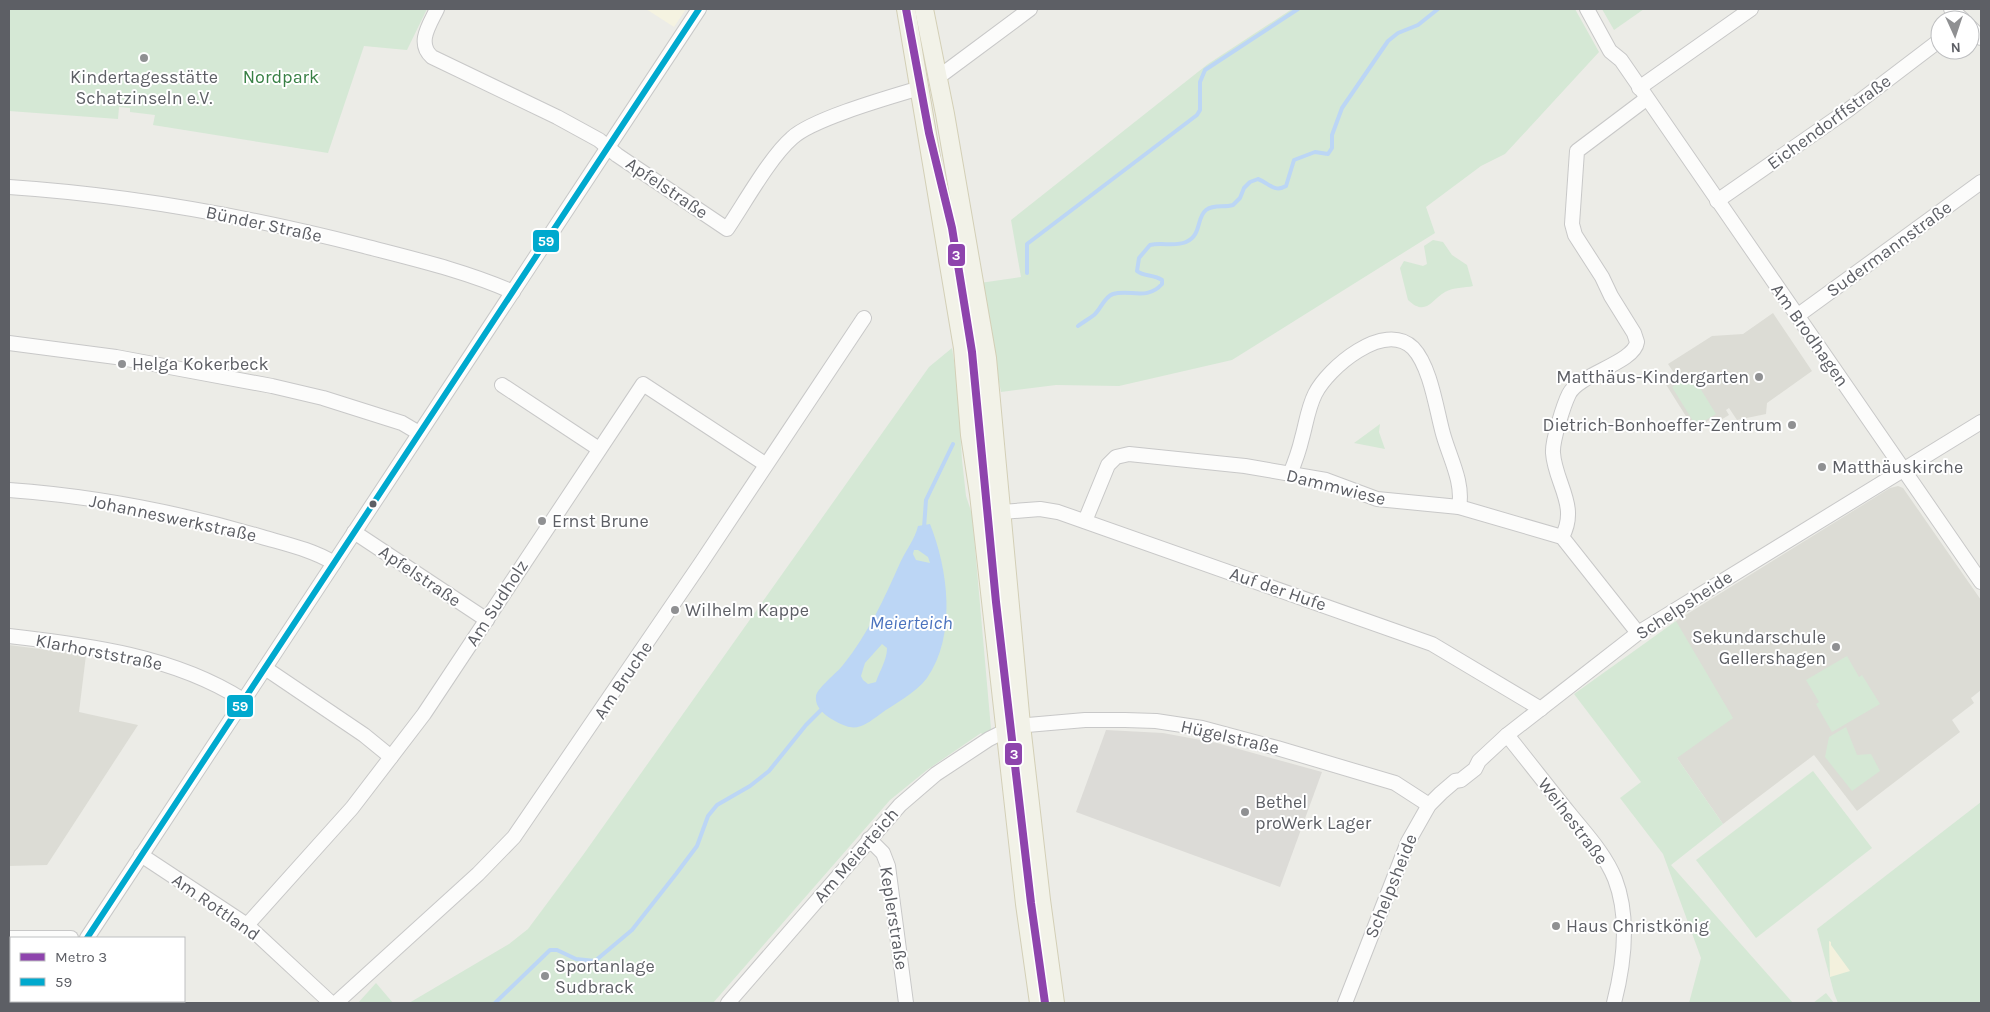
<svg xmlns="http://www.w3.org/2000/svg" width="1990" height="1012" font-family="Karla,sans-serif">
<style>
.commercial{fill:#f5f3e1}
.industrial{fill:#dcdbd7}
.education{fill:#dcdcd5}
.green{fill:#d5e8d5}
.sand{fill:#f3f1dd}
.water{fill:#bcd6f5;fill-rule:evenodd}
.lines{fill:none;stroke-linecap:round;stroke-linejoin:round}
.stream{stroke:#bcd6f5;stroke-width:4}
.minor-casing{stroke:#c8c8c8;stroke-width:16}
.major-casing{stroke:#d3cfb6;stroke-width:20}
.minor{stroke:#fcfcfb;stroke-width:14}
.major{stroke:#f2f2e8;stroke-width:18}
.bus-1-casing{stroke:#fff;stroke-width:10}
.bus-1{stroke:#00a9ce;stroke-width:6}
.metro-1-casing{stroke:#fff;stroke-width:11}
.metro-1{stroke:#8e44ad;stroke-width:8}
.poi-dot{fill:#8f9092;stroke:#fff;stroke-width:2}
.bus-dot{fill:#5d5f65;stroke:#fff;stroke-width:2}
.labels{text-anchor:middle;stroke-width:4;stroke-linejoin:round;paint-order:stroke}
.poi-label{font-size:18px;fill:#5d5f65;stroke:#fff;text-anchor:start}
.park-label{font-size:18px;fill:#388045;stroke:#fff}
.street-label{font-size:18px;fill:#5d5f65;stroke:#fff}
.water-label{font-size:19px;font-style:italic;fill:#4b73be;stroke:#fff}
.line-badge{stroke:#fff;stroke-width:2}
.badge-label{font-size:14px;text-anchor:middle;font-weight:bold;fill:#fff}
</style>
<rect width="100%" height="100%" fill="#ecece7"/>
<polygon class="commercial" points="646,9 686,9 674,27"/>
<polygon class="industrial" points="1106,730 1163,733 1217,743 1322,772 1280,887 1076,812"/>
<g class="education">
<polygon points="1773,313 1812,371 1767,403 1766,414 1737,420 1729,408 1726,410 1729,415 1719,421 1713,418 1694,429 1665,383 1676,376 1668,364 1712,336 1743,334"/>
<polygon points="1898,486 1903,488 1981,600 1981,690 1971,698 1974,703 1952,720 1960,732 1857,811 1814,755 1723,824 1677,758 1676,621 1890,488"/>
<polygon points="9,645 86,655 79,712 138,725 47,865 9,866"/>
</g>
<g class="green">
<polygon points="9,9 427,9 407,50 364,46 328,153 153,125 155,115 130,112 130,108 119,107 118,119 9,111"/>
<polygon points="1292,9 1575,9 1599,52 1505,154 1481,166 1426,207 1435,233 1232,360 1119,386 1056,385 1001,392 980,283 1021,277 1011,220 1208,64"/>
<polygon points="1602,9 1644,9 1614,30"/>
<path d="M 1433,240 L 1443,242 L 1452,255 L 1467,265 L 1473,286 C 1465,288 1453,287 1445,292 C 1431,300 1426,317 1408,300 L 1400,268 L 1404,261 L 1423,266 L 1427,264 L 1424,246 Z"/>
<polygon points="952,348 957,380 962,460 966,496 972,514 991,729 983,735 981,733 927,770 890,800 713,1003 409,1003 509,944 528,929 583,855 929,367"/>
<polygon points="1692,375 1716,414 1696,426 1672,387"/>
<polygon points="1380,424 1379,432 1385,449 1354,443"/>
<polygon points="1676,621 1733,718 1677,758 1723,824 1671,865 1793,1003 1689,1003 1701,958 1663,854 1620,798 1641,782 1574,694"/>
<polygon points="1847,656 1859,677 1862,675 1880,704 1832,732 1816,704 1819,702 1806,680"/>
<polygon points="1846,727 1857,755 1871,754 1880,771 1852,791 1825,757 1829,737"/>
<polygon points="1813,771 1872,848 1756,938 1696,860"/>
<polygon points="1981,802 1981,1003 1838,1003 1834,993 1817,929"/>
<polygon points="9,942 11,942 11,988 9,984"/>
<polygon points="376,983 393,1003 358,1003"/>
<polygon points="1826,993 1834,1003 1813,1003"/>
</g>
<polygon class="sand" points="1829,941 1831,942 1831,945 1850,971 1830,977"/>
<path class="water" d="M 930,524 C 948,569 957,635 927,678 C 915,694 895,703 879,715 C 869,722 859,731 846,726 C 833,721 814,711 816,696 C 817,688 837,673 843,665 C 868,634 884,599 900,563 C 906,550 915,539 918,526 ZM 914,550 L 918,550 L 928,557 L 930,563 L 916,560 L 913,554 ZM 882,644 L 887,648 C 887,660 880,670 876,682 L 868,684 L 863,680 L 861,676 L 865,663 Z"/>
<g class="lines">
<g class="stream">
<polyline points="1027,273 1027,244 1197,115 1200,110 1200,82 1205,70 1298,9"/>
<path d="M 1078,326 C 1083,322 1089,319 1094,315 C 1101,309 1104,297 1113,294 C 1130,289 1147,301 1162,284 L 1162,280 C 1153,274 1144,277 1137,271 L 1139,258 L 1150,245 C 1162,242 1175,247 1186,242 C 1202,235 1196,218 1206,210 C 1214,204 1224,208 1233,205 L 1240,198 L 1244,188 L 1250,182 L 1258,179 C 1269,183 1274,193 1286,186 L 1294,160 L 1315,152 L 1328,154 L 1332,148 L 1332,135 L 1342,108 L 1388,41 L 1398,33 L 1418,25 L 1438,9"/>
<polyline points="924,528 926,500 953,444"/>
<polyline points="495,1003 550,950 557,950 576,959 595,961 632,930 676,874 697,846 708,816 717,805 750,786 769,771 806,725 823,708"/>
</g>
<g class="minor-casing">
<g id="minor">
<path d="M 437,9 C 430,24 416,43 432,57 L 557,117 L 599,140 L 617,155 L 727,229 C 744,204 770,157 792,138 C 812,119 890,97 920,88"/>
<polyline points="1587,9 1610,51 1621,60 1981,582"/>
<polyline points="1951,9 1963,20"/>
<polyline points="1970,27 1981,38"/>
<polyline points="936,76 944,73 1030,9"/>
<polyline points="1639,88 1751,9"/>
<path d="M 9,187 C 130,195 247,216 364,246 C 414,259 466,271 513,292"/>
<polyline points="1717,201 1848,110 1940,40"/>
<polyline points="1797,316 1981,182"/>
<polyline points="9,343 116,357 272,386 323,398 402,423 419,433"/>
<polyline points="502,385 599,449"/>
<path d="M 1290,474 C 1295,462 1299,451 1302,438 C 1306,424 1308,408 1315,394 C 1328,368 1384,320 1413,348 C 1430,366 1436,407 1442,430 C 1448,455 1464,481 1459,507"/>
<path d="M 9,490 C 94,496 181,513 262,537 C 286,544 313,550 334,563"/>
<polyline points="1002,512 1040,509 1058,512 1432,644 1541,709"/>
<polyline points="1085,521 1108,465 1116,457 1129,454 1245,466 1326,480 1377,499 1459,507 1562,537 1638,633"/>
<polyline points="354,532 487,620"/>
<path d="M 1562,537 C 1579,506 1555,483 1553,453 C 1552,441 1564,404 1569,394 C 1579,374 1634,363 1637,342 L 1634,333 L 1611,296 L 1602,277 L 1575,235 L 1572,224 L 1577,151 L 1646,99"/>
<path d="M 9,636 C 88,645 174,656 243,700"/>
<polyline points="265,668 364,735 391,757"/>
<path d="M 1507,735 C 1528,761 1548,787 1569,813 C 1586,834 1605,854 1615,879 C 1630,918 1624,964 1614,1003"/>
<polyline points="869,839 883,853 888,866 906,1003"/>
<polyline points="141,855 247,925 331,1003"/>
<polyline points="247,925 352,808 424,714 643,384 765,464"/>
<polyline points="9,938 71,938"/>
<polyline points="87,938 699,9"/>
<polyline points="42,1003 44,1001"/>
<polyline points="336,1003 478,874 514,837 701,563 864,318"/>
<polyline points="728,1003 900,805 936,774 989,739 1015,726 1085,720 1125,720 1156,721 1202,728 1277,748 1395,783 1429,805"/>
<polyline points="1345,1003 1408,842 1429,805 1441,793 1455,781 1461,780 1475,769 1479,761 1507,735 1638,633 1981,422"/>
</g>
</g>
<g class="major-casing">
<g id="major">
<polyline points="906,9 963,348 970,435 979,494 1025,904 1039,1003"/>
<polyline points="924,9 945,114 987,358 1021,725 1041,900 1055,1003"/>
</g>
</g>
<use href="#minor" class="minor"/>
<use href="#major" class="major"/>
<g class="bus-1-casing">
<polyline id="bus-1" points="87,938 699,9"/>
</g>
<use href="#bus-1" class="bus-1"/>
<g class="metro-1-casing">
<polyline id="metro-1" points="906,9 929,133 952,228 972,352 996,602 1031,903 1045,1003"/>
</g>
<use href="#metro-1" class="metro-1"/>
</g>
<g class="poi-dot">
<circle cx="144" cy="58" r="5"/>
<circle cx="122" cy="364" r="5"/>
<circle cx="1759" cy="377" r="5"/>
<circle cx="1792" cy="425" r="5"/>
<circle cx="1822" cy="467" r="5"/>
<circle cx="542" cy="521" r="5"/>
<circle cx="675" cy="610" r="5"/>
<circle cx="1836" cy="647" r="5"/>
<circle cx="1245" cy="812" r="5"/>
<circle cx="1556" cy="926" r="5"/>
<circle cx="545" cy="976" r="5"/>
</g>
<circle class="bus-dot" cx="373" cy="504" r="4.5"/>
<g class="labels">
<g class="poi-label">
<text x="144" y="83" text-anchor="middle">Kindertagesstätte<tspan x="144" dy="21">Schatzinseln e.V.</tspan></text>
<text x="132" y="370">Helga Kokerbeck</text>
<text x="1749" y="383" text-anchor="end">Matthäus-Kindergarten</text>
<text x="1782" y="431" text-anchor="end">Dietrich-Bonhoeffer-Zentrum</text>
<text x="1832" y="473">Matthäuskirche</text>
<text x="552" y="527">Ernst Brune</text>
<text x="685" y="616">Wilhelm Kappe</text>
<text x="1826" y="643" text-anchor="end">Sekundarschule<tspan x="1826" dy="21">Gellershagen</tspan></text>
<text x="1255" y="808">Bethel<tspan x="1255" dy="21">proWerk Lager</tspan></text>
<text x="1566" y="932">Haus Christkönig</text>
<text x="555" y="972">Sportanlage<tspan x="555" dy="21">Sudbrack</tspan></text>
</g>
<g class="park-label">
<text x="281" y="83">Nordpark</text>
</g>
<g class="street-label">
<text transform="translate(1829 122) rotate(-36)" y="6">Eichendorffstraße</text>
<text transform="translate(667 188) rotate(34)" y="6">Apfelstraße</text>
<text transform="translate(264 224) rotate(12)" y="6">Bünder Straße</text>
<text transform="translate(1889 249) rotate(-36)" y="6">Sudermannstraße</text>
<text transform="translate(1810 335) rotate(55)" y="6">Am Brodhagen</text>
<text transform="translate(1336 487) rotate(14)" y="6">Dammwiese</text>
<text transform="translate(173 518) rotate(12)" y="6">Johanneswerkstraße</text>
<text transform="translate(420 576) rotate(34)" y="6">Apfelstraße</text>
<text transform="translate(1278 589) rotate(19)" y="6">Auf der Hufe</text>
<text transform="translate(497 603) rotate(-57)" y="6">Am Sudholz</text>
<text transform="translate(1684 605) rotate(-33)" y="6">Schelpsheide</text>
<text transform="translate(99 652) rotate(11)" y="6">Klarhorststraße</text>
<text transform="translate(623 680) rotate(-56)" y="6">Am Bruche</text>
<text transform="translate(1230 737) rotate(13)" y="6">Hügelstraße</text>
<text transform="translate(1573 821) rotate(53)" y="6">Weihestraße</text>
<text transform="translate(856 855) rotate(-49)" y="6">Am Meierteich</text>
<text transform="translate(1391 886) rotate(-68)" y="6">Schelpsheide</text>
<text transform="translate(216 907) rotate(35)" y="6">Am Rottland</text>
<text transform="translate(894 918) rotate(81)" y="6">Keplerstraße</text>
</g>
<g class="water-label">
<text x="911" y="629">Meierteich</text>
</g>
</g>
<g class="line-badge">
<rect x="532" y="229" width="28" height="24" rx="5" fill="#00a9ce"/>
<rect x="947" y="243" width="19" height="24" rx="5" fill="#8e44ad"/>
<rect x="226" y="694" width="28" height="24" rx="5" fill="#00a9ce"/>
<rect x="1004" y="742" width="19" height="24" rx="5" fill="#8e44ad"/>
</g>
<g class="badge-label">
<text x="546" y="246">59</text>
<text x="956" y="260">3</text>
<text x="240" y="711">59</text>
<text x="1014" y="759">3</text>
</g>
<rect width="1990" height="1012" fill="none" stroke="#5d5f65" stroke-width="20"/>
<rect x="10" y="937" width="175" height="65" fill="#ffffff" stroke="#bebfc1"/>
<rect x="20" y="953" width="25" height="8" fill="#8e44ad" stroke="#bebfc1"/>
<text x="55" y="962" font-size="15" fill="#5d5f65">Metro 3</text>
<rect x="20" y="978" width="25" height="8" fill="#00a9ce" stroke="#bebfc1"/>
<text x="55" y="987" font-size="15" fill="#5d5f65">59</text>
<g transform="translate(1955 35) rotate(177)"><circle r="24" fill="#ffffff" stroke="#bebfc1"/>
<path d="M0-4L9 19L0 12L-9 19Z" fill="#8f9092"/>
<text y="-8" font-size="14" font-weight="bold" text-anchor="middle" fill="#5d5f65">N</text>
</g>
</svg>
